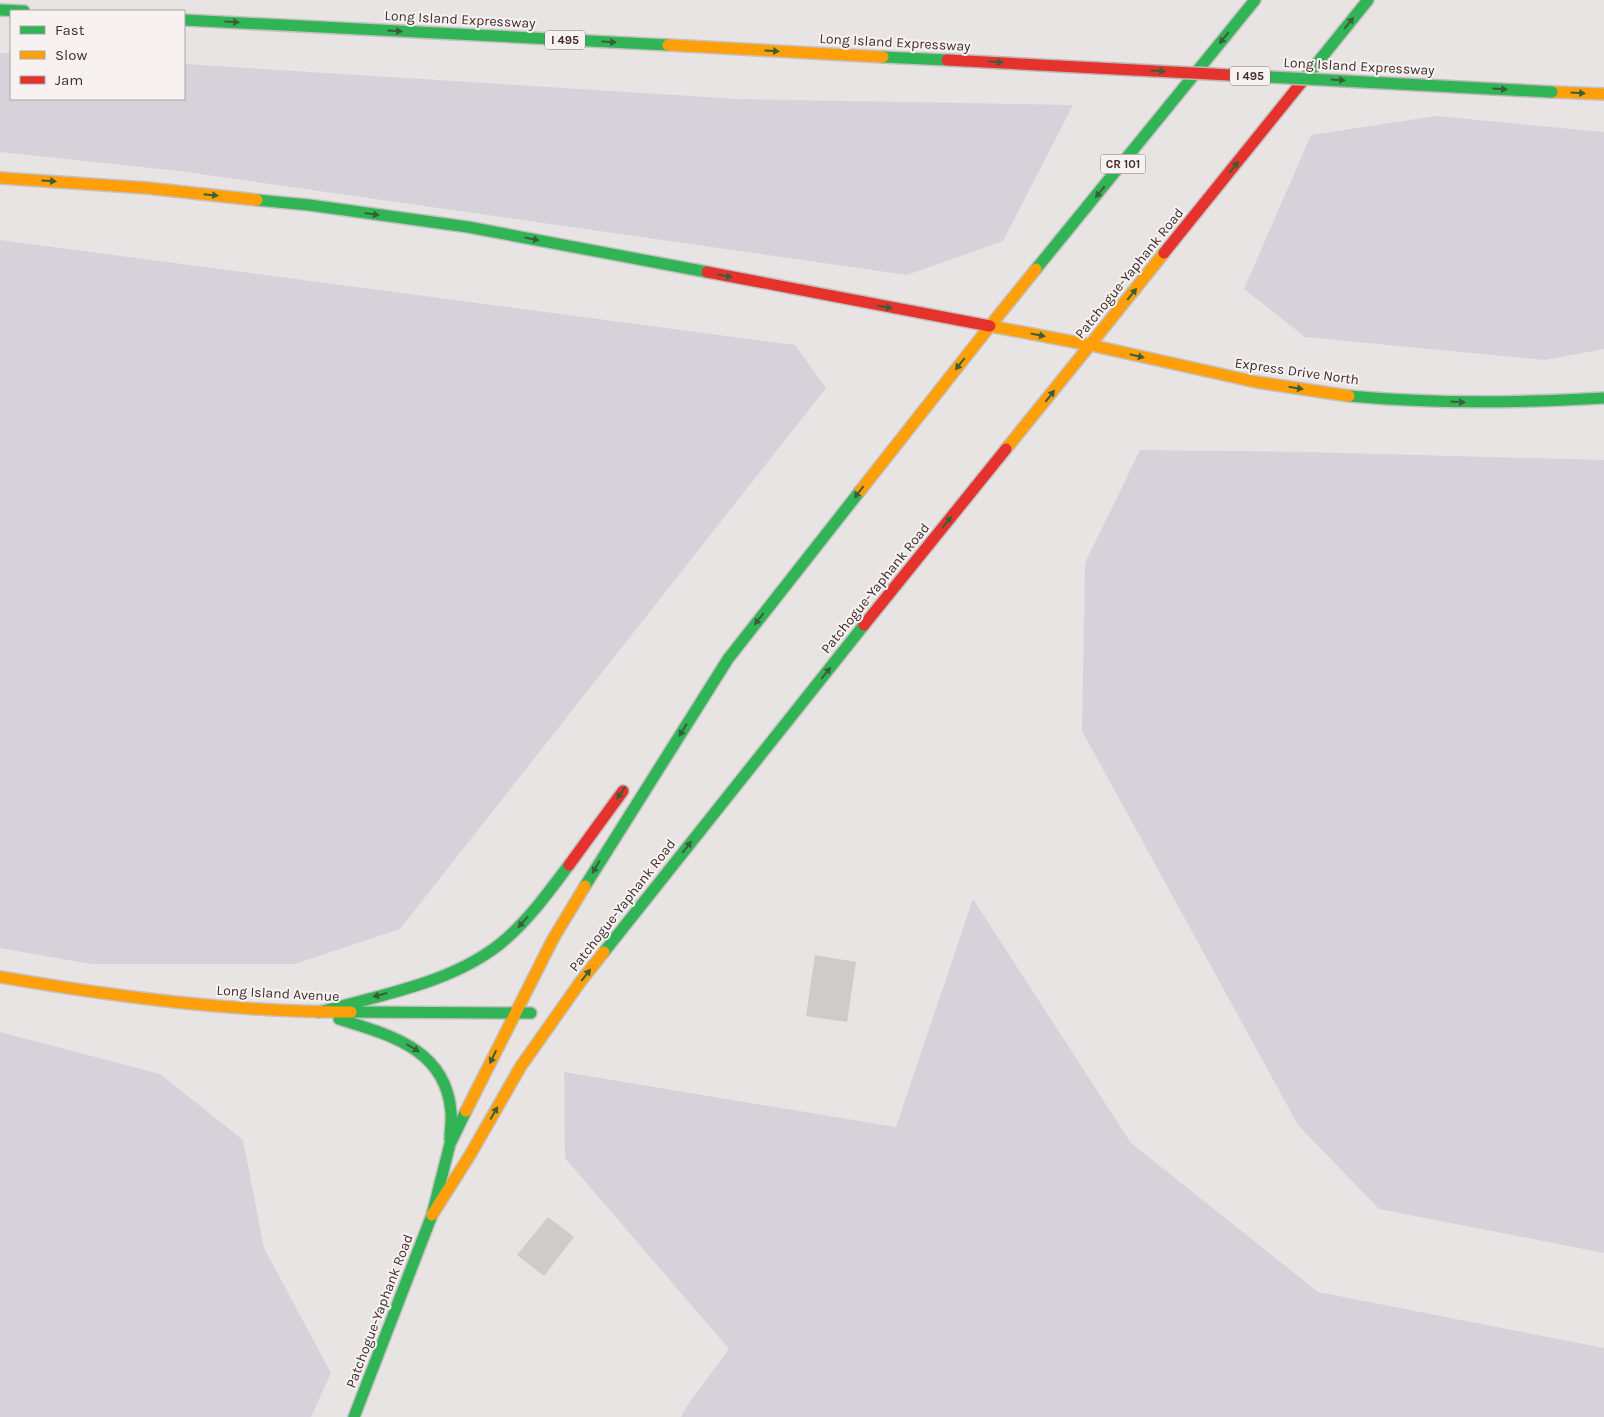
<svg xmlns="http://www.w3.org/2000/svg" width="1604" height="1417" font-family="Karla,sans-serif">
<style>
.green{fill:#d6d2da}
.building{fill:#cfcbc9}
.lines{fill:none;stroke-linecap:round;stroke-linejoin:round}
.fast-casing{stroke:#c4c1c0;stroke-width:14}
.slow-casing{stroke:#c4c1c0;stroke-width:14}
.jam-casing{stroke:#c4c1c0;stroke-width:14}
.fast{stroke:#30b455;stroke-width:11}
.slow{stroke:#ff9f0a;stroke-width:11}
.jam{stroke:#e5322d;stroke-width:11}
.fast-bridge-casing{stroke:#bcb7b6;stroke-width:14;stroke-linecap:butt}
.jam-bridge-casing{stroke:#bcb7b6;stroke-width:14;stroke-linecap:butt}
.fast-bridge{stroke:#30b455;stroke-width:11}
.jam-bridge{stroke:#e5322d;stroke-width:11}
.oneway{fill:#3a5e3a}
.labels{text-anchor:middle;stroke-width:4;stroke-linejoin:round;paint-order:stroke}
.shield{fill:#f7f2f1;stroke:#776a66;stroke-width:1}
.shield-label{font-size:12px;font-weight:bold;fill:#402f2b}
.street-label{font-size:14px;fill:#402f2b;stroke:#f7f2f1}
</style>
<rect width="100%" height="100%" fill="#e8e4e3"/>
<g class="green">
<polygon points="0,53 11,53 11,99 184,99 184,64 738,99 1073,105 1003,241 907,275 179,171 0,152"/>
<polygon points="1436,116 1604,132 1604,349 1545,360 1305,337 1244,289 1311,135"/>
<polygon points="0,240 795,345 826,388 400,929 295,964 91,964 0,948"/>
<polygon points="1140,450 1305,452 1604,460 1604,1253 1379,1209 1298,1125 1082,731 1085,563"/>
<polygon points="973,899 1131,1143 1318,1292 1604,1348 1604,1417 681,1417 686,1407 729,1349 565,1158 564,1072 896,1127"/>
<polygon points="0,1032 160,1074 243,1140 264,1248 331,1373 311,1417 0,1417"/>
</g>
<g class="building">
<polygon points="815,955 856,962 847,1022 806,1016"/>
<polygon points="548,1217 574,1237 544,1276 517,1255"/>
</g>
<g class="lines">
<g class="fast-casing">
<g id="fast">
<polyline points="0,10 24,11"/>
<polyline points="184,20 668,45"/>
<polyline points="883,57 947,60"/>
<polyline points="1301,83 1368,0"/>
<polyline points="257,200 309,205 468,227 707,272"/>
<polyline points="1036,269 1255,0"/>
<path d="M 1349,396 C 1434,404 1519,403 1604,398"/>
<polyline points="585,886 728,659 860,491"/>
<polyline points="604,952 864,625"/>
<path d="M 319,1012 C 381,995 458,982 507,938 C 531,917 550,890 569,865"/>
<polyline points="351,1012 531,1013"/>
<path d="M 339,1019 C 390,1035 446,1049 451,1112 C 452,1121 450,1130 450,1139"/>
<polyline points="354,1417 432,1215 450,1144 466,1111"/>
</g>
</g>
<g class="slow-casing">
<g id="slow">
<polyline points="668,45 883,57"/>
<polyline points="1552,92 1604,94"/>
<polyline points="0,178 147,188 257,200"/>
<polyline points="1036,269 990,326 1090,345 1164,253"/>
<polyline points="1006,449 1090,345 1256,382 1349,396"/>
<polyline points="860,491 990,326"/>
<path d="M 0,977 C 116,997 233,1012 351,1012"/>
<polyline points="466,1111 553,939 585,886"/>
<polyline points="432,1215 470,1155 521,1066 581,981 604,952"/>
</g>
</g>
<g class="jam-casing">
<g id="jam">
<polyline points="1164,253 1301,83"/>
<polyline points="707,272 990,326"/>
<polyline points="864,625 1006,449"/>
<polyline points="569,865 623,791"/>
</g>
</g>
<use href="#fast" class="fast"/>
<use href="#slow" class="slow"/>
<use href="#jam" class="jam"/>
<g class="fast-bridge-casing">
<polyline id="fast-bridge" points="1230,75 1552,92"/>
</g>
<g class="jam-bridge-casing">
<polyline id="jam-bridge" points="947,60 1230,75"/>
</g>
<use href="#fast-bridge" class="fast-bridge"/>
<use href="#jam-bridge" class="jam-bridge"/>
</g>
<defs><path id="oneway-solid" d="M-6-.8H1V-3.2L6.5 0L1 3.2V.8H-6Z" transform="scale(1.25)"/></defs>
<g class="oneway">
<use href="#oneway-solid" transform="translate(232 22) rotate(3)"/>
<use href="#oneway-solid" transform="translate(1349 23) rotate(-51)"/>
<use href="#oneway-solid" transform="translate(395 31) rotate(3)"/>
<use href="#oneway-solid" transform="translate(1224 38) rotate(129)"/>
<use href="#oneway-solid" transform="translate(609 42) rotate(3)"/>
<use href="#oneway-solid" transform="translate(772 51) rotate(3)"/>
<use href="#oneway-solid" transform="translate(996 62) rotate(3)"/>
<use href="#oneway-solid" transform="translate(1158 71) rotate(3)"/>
<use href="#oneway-solid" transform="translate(1338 80) rotate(3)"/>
<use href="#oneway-solid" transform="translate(1500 89) rotate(3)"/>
<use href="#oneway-solid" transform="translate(1578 93) rotate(3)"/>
<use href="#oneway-solid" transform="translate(1234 167) rotate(-51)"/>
<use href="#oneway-solid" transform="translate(49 181) rotate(4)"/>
<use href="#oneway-solid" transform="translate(1100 192) rotate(129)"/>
<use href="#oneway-solid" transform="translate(211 195) rotate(6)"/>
<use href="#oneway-solid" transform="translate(372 214) rotate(8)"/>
<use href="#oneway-solid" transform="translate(532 239) rotate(11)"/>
<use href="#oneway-solid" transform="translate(725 276) rotate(11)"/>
<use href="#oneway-solid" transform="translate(1132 294) rotate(-51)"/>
<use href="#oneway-solid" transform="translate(885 307) rotate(11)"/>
<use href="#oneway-solid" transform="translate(1038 335) rotate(11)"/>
<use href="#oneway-solid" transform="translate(1137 356) rotate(13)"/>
<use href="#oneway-solid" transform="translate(960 364) rotate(128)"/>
<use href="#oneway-solid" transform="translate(1296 388) rotate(9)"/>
<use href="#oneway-solid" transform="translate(1050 396) rotate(-52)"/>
<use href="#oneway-solid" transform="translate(1458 402) rotate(3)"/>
<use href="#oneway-solid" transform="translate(859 492) rotate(128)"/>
<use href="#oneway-solid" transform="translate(947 522) rotate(-51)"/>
<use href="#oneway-solid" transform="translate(759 619) rotate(128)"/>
<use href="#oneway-solid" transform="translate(826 673) rotate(-51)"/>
<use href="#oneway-solid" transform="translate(683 730) rotate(122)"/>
<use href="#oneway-solid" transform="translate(621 793) rotate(124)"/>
<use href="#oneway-solid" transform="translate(687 847) rotate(-52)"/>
<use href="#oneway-solid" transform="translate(596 867) rotate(121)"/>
<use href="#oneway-solid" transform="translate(523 922) rotate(131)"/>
<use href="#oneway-solid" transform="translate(586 975) rotate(-52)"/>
<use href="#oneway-solid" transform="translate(380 995) rotate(165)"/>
<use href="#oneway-solid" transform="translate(413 1048) rotate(31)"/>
<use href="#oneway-solid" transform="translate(493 1057) rotate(116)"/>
<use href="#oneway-solid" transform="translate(494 1113) rotate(-60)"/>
</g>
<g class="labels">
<g class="shield">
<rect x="545" y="30.5" width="40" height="19" rx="4"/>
<rect x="1230" y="66.5" width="40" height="19" rx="4"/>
<rect x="1100.5" y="154.5" width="45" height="19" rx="4"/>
</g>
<g class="shield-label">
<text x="565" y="44">I 495</text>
<text x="1250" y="80">I 495</text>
<text x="1123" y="168">CR 101</text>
</g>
<g class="street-label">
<text transform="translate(460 19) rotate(3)" y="5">Long Island Expressway</text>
<text transform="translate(895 42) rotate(3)" y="5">Long Island Expressway</text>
<text transform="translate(1359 66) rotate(3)" y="5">Long Island Expressway</text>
<text transform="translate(1129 273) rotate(-51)" y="5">Patchogue-Yaphank Road</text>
<text transform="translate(1297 371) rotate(8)" y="5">Express Drive North</text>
<text transform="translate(875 588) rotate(-51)" y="5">Patchogue-Yaphank Road</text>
<text transform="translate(622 905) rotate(-52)" y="5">Patchogue-Yaphank Road</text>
<text transform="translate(278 993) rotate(3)" y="5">Long Island Avenue</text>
<text transform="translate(379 1311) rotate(-69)" y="5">Patchogue-Yaphank Road</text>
</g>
</g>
<rect x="10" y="10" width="175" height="90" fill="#f7f2f1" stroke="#aea4a2"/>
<rect x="20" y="26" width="25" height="8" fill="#30b455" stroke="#aea4a2"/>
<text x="55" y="35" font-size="15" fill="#402f2b">Fast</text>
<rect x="20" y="51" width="25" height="8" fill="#ff9f0a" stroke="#aea4a2"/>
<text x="55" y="60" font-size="15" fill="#402f2b">Slow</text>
<rect x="20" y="76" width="25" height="8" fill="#e5322d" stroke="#aea4a2"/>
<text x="55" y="85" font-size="15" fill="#402f2b">Jam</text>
</svg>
